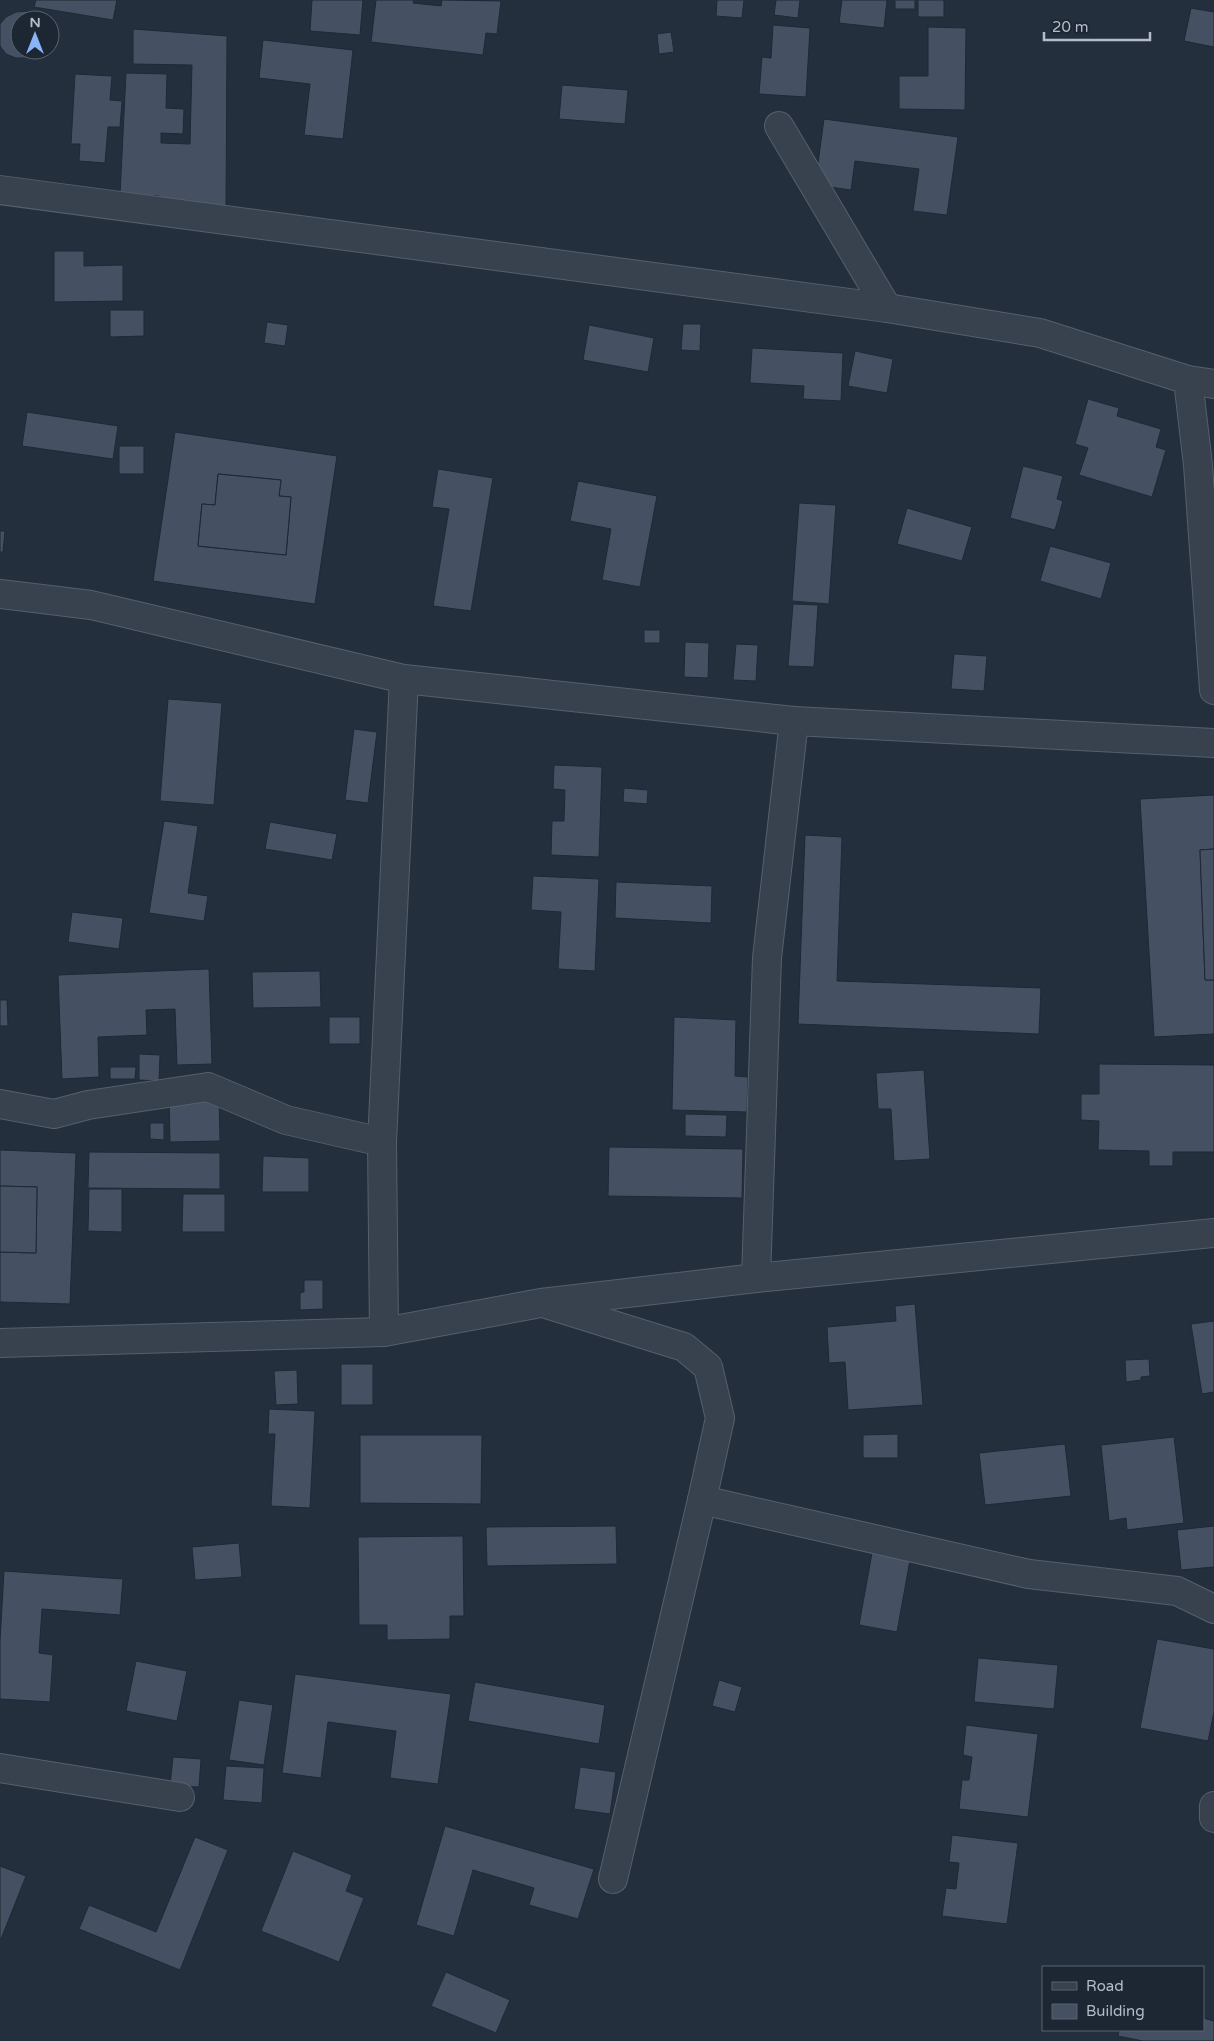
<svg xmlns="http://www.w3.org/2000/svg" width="1214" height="2041" font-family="'Varela Round',sans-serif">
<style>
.building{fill:#455162;stroke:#1f2835;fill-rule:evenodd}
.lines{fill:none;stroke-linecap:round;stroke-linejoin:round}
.street-casing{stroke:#565f6c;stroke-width:30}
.street{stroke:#38414e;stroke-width:28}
</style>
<rect width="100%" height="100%" fill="#242f3e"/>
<g class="building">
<polygon points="36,0 117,0 113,20 34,7"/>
<polygon points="312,0 363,0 360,35 310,31"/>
<polygon points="376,0 414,0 413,3 441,6 442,0 501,1 497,34 486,33 483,55 371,42"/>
<polygon points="717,0 744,0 742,18 716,16"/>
<polygon points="776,0 800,0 798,18 774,15"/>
<polygon points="842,0 887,0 884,28 839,23"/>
<rect x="895" y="0" width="20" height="9"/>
<rect x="918" y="0" width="26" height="17"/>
<polygon points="1191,8 1214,12 1214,47 1184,41"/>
<polygon points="26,11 39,20 20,20 20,50 39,50 27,58 16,58 6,54 0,46 0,24 6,17 16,12"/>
<polygon points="773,25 810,28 806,97 759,94 762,57 771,58"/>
<polygon points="928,27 966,28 965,110 899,109 899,76 928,76"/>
<polygon points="133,29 227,36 226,207 159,205 159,196 120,195 126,73 167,74 166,108 184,109 183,134 161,133 161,143 190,144 192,65 133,64"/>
<polygon points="671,32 674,52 659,54 657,34"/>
<polygon points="263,40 353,50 343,139 304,135 310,84 259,78"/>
<polygon points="75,74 112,76 110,100 122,101 120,127 108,127 105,163 79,161 80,144 71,144"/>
<polygon points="562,85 628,90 625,124 559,119"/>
<polygon points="824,119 958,137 947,215 913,211 919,169 855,161 851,190 815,185"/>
<polygon points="54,251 84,251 84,266 123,265 123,301 54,302"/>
<polygon points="110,310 144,310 144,336 110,337"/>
<polygon points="267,322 288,325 285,346 264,343"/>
<polygon points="683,324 701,324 700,351 681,350"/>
<polygon points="589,325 654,338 648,372 583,360"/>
<polygon points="752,348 843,353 841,401 803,399 804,386 750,383"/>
<polygon points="855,351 893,359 887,393 848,386"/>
<polygon points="1088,399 1119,408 1117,416 1161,429 1156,447 1166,450 1152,497 1079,475 1088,448 1075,444"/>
<polygon points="27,412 118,426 113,459 22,446"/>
<path d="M 175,432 L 337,456 L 315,604 L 153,581 ZM 218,474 L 281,480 L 279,496 L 291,497 L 286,555 L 198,546 L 202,504 L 215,505 Z"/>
<rect x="119" y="446" width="25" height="28"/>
<polygon points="1023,466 1063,476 1057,499 1063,501 1055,530 1010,518"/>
<polygon points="438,469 493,478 471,611 433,606 449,509 432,507"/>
<polygon points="218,474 281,480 279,496 291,497 286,555 198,546 202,504 215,505"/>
<polygon points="578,481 657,496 640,587 602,580 611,529 570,521"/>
<polygon points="799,503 836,505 829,604 792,601"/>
<polygon points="907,508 972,527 962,561 897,544"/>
<polygon points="0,531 5,531 3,552 0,552"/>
<polygon points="1050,546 1111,563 1101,599 1040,581"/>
<polygon points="793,604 818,605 814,667 788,666"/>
<rect x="644" y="630" width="16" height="13"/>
<polygon points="685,642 709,643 708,678 684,677"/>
<polygon points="736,644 758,645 756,681 733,680"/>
<polygon points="954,654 987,656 984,691 951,689"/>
<polygon points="168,699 222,703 214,805 160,801"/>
<polygon points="354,729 377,732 368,803 345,800"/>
<polygon points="554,765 602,767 599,857 551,855 552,821 564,821 565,790 553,789"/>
<polygon points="624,788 648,790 647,804 623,802"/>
<polygon points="1214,795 1214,849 1200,850 1205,980 1214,980 1214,1034 1154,1037 1140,799"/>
<polygon points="164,821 198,826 188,893 208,896 204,921 149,913"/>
<polygon points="270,822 337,834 332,860 265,849"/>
<polygon points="805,835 842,837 837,981 1041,988 1039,1034 798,1024"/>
<polygon points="1214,849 1214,980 1205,980 1200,850"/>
<polygon points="533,876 599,879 595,971 558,969 561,912 531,910"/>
<polygon points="616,882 712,886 711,923 615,918"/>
<polygon points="72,912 123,918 119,949 68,942"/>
<polygon points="209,969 212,1064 177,1065 175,1009 146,1010 147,1035 98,1037 99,1077 62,1079 58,975"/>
<polygon points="320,971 321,1007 253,1008 252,972"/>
<polygon points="0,1000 7,1000 8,1026 0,1026"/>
<rect x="329" y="1017" width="31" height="27"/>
<polygon points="674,1017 736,1020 735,1076 748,1077 747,1112 672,1110"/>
<polygon points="139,1054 160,1055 159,1081 139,1080"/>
<polygon points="1099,1064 1214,1065 1214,1152 1173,1152 1173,1166 1149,1166 1149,1151 1098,1150 1099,1121 1081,1120 1081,1094 1099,1094"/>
<polygon points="110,1067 136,1067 135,1079 110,1079"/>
<polygon points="924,1070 930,1159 894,1161 891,1109 878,1109 876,1073"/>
<polygon points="219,1094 220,1141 170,1142 169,1095"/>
<polygon points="685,1114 727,1115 726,1137 685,1136"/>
<polygon points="150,1123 164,1123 164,1140 150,1139"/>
<polygon points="609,1147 743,1149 742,1198 608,1196"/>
<polygon points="0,1150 76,1153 70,1304 0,1302 0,1252 36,1253 37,1187 0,1186"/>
<polygon points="89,1152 220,1153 220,1189 88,1188"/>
<polygon points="263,1156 309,1158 309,1192 262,1192"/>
<polygon points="0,1186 37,1187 36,1253 0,1252"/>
<polygon points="89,1189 122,1189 122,1232 88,1231"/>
<polygon points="183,1194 225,1194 225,1232 182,1232"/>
<polygon points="304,1280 323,1280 323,1309 300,1310 300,1293 304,1292"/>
<polygon points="915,1304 923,1405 848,1410 845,1362 829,1363 827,1327 896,1321 895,1306"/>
<polygon points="1214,1321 1214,1392 1202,1394 1191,1324"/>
<polygon points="1149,1359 1150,1376 1141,1377 1141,1380 1126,1382 1125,1360"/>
<rect x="341" y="1364" width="32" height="41"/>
<polygon points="297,1370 298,1404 276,1405 274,1371"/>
<polygon points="269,1409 315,1411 310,1508 271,1506 275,1434 268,1434"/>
<polygon points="898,1434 898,1458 863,1458 863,1435"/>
<polygon points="360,1435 482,1435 481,1504 360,1503"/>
<polygon points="1174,1437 1184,1523 1127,1530 1126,1518 1109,1521 1101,1445"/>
<polygon points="1065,1444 1071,1496 985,1505 979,1453"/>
<polygon points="616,1526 617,1564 487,1566 486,1527"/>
<polygon points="1214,1526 1214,1567 1181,1570 1177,1530"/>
<polygon points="463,1536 464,1616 450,1616 450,1639 387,1640 387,1625 359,1625 358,1537"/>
<polygon points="239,1543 242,1577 195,1580 192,1547"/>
<polygon points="872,1553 910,1560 897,1632 859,1625"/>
<polygon points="4,1571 123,1579 120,1615 42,1609 39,1653 53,1655 50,1702 0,1699 0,1641"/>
<polygon points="1157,1639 1214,1649 1214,1712 1208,1741 1140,1728"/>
<polygon points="978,1658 1058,1665 1054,1709 974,1702"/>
<polygon points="136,1661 187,1671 177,1721 126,1711"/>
<polygon points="295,1674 451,1694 438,1784 390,1778 396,1731 328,1722 321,1778 282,1773"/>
<polygon points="719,1680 742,1687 735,1712 712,1706"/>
<polygon points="475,1682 605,1705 599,1744 468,1721"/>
<polygon points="239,1700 273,1705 264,1765 229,1760"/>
<polygon points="966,1725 1038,1734 1028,1817 959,1809 962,1780 969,1780 972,1757 963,1755"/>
<polygon points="173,1757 201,1759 199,1787 170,1786"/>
<polygon points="226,1766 264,1768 262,1803 223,1800"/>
<polygon points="580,1767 616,1772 610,1814 574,1809"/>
<polygon points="445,1826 594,1869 578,1919 529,1905 534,1888 473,1870 454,1936 416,1925"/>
<polygon points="952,1835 1018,1843 1007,1924 942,1916 946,1888 956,1889 959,1863 949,1862"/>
<polygon points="195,1837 228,1850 180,1970 79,1929 89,1905 156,1932"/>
<polygon points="293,1851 352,1875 346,1891 364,1898 339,1962 261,1931"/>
<polygon points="0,1866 26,1876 1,1939 0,1939"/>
<polygon points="446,1972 510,2000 496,2033 431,2006"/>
<polygon points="1203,2018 1214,2021 1214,2041 1143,2041 1118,2036 1119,2030 1203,2030"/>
</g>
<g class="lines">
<g class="street-casing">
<g id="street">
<polyline points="779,126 887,308"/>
<polyline points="0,190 887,308 1040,333 1188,380 1198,465 1214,690"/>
<polyline points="1188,380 1214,384"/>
<polyline points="0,594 91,605 404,679 794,721 1214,743"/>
<polyline points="0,1104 54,1114 88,1105 208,1087 286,1120 382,1142"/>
<polyline points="756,1278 767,958 794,721"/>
<polyline points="549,1305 684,1347 708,1367 720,1418 702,1500 1029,1574 1177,1591 1214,1609"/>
<polyline points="384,1332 382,1142 404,679"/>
<polyline points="0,1343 384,1332 541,1303 756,1278 1214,1233"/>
<polyline points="0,1768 180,1797"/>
<polyline points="1214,1806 1214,1818"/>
<polyline points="613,1879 702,1500"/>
</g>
</g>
<use href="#street" class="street"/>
</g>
<rect x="1042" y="1966" width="162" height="65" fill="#1d2633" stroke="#59626f"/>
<rect x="1052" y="1982" width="25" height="8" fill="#38414e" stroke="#59626f"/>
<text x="1086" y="1991" font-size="15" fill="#b4bcc9">Road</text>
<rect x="1052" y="2004" width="25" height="15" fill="#455162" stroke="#59626f"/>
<text x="1086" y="2016" font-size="15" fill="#b4bcc9">Building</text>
<g transform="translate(35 35)"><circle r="24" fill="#1d2633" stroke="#59626f"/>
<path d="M0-4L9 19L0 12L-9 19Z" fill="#8ab4f8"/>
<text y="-8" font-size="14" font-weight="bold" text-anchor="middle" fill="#b4bcc9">N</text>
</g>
<path d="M1044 32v8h106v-8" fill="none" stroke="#b4bcc9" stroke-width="2.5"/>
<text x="1052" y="32" font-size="15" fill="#b4bcc9" stroke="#1d2633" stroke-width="4" paint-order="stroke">20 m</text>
</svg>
